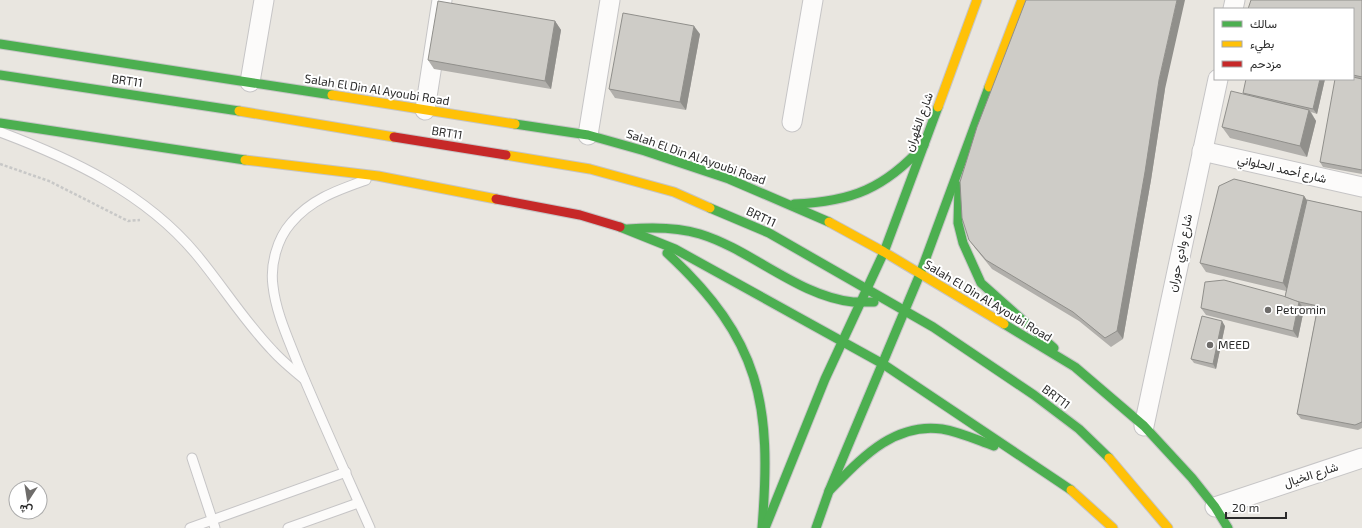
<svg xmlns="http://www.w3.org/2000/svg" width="1362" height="528" font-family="'Exo 2',Vazirmatn,sans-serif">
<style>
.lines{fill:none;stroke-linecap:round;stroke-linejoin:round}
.lane-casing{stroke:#c6c5c6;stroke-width:11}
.street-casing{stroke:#c6c5c6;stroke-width:21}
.fast-casing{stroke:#c6c5c6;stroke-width:11}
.slow-casing{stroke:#c6c5c6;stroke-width:11}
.jam-casing{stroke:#c6c5c6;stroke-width:11}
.path{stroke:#c8c8c7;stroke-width:2.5;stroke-dasharray:3 2;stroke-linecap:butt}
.lane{stroke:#fcfbfa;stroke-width:9}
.street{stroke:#fcfbfa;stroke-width:19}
.fast{stroke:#4caf50;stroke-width:9}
.slow{stroke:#ffc107;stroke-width:9}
.jam{stroke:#c62828;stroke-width:9}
.wall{fill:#b1afab}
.shaded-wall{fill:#908f8b}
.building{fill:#ceccc7;stroke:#908f8b}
.poi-dot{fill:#6e6c6a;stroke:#fff;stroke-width:1.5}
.labels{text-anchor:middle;stroke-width:4;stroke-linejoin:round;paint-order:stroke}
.street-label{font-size:12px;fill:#2b2b2b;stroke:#fff}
.poi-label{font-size:12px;fill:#2b2b2b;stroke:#fff;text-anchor:start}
</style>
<rect width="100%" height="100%" fill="#e9e6e0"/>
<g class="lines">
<g class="lane-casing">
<g id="lane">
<path d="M 0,132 C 72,159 145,193 196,254 C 222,285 244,321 273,351 C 282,361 293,370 304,379"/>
<path d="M 366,180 C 338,190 311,199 291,223 C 277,239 270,265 273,286 C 276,313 288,338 298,364 C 321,419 346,474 370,528"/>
<polyline points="192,458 215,528"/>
<polyline points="190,528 346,472"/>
<polyline points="288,528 358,503"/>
</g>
</g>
<g class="street-casing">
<g id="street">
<polyline points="1233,9 1235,0"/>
<polyline points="250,82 264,0"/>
<polyline points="425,110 442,0"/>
<polyline points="792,122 813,0"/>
<polyline points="588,135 610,0"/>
<polyline points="1202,151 1362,187"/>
<polyline points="1144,426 1218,79"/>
<polyline points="1215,507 1362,458"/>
</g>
</g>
<g class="fast-casing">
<g id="fast">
<polyline points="0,44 332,95"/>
<polyline points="0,75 239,111"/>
<polyline points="0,123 245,160"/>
<polyline points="515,124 588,135 645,151 729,179 829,222"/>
<polyline points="959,186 958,223 963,243 981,283 1054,348"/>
<path d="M 794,204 C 852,202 885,188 924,145"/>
<polyline points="710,208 769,233 933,327 1034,395 1079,429 1109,458"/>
<polyline points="620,227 675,249 883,364 1071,490"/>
<path d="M 628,229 C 652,227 677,227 700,234 C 752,250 798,296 853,302 C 860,302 867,302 874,302"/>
<path d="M 667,253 C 761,340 772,404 762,528"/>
<polyline points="1004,324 1075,367 1144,426 1192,478 1215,507 1228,528"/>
<path d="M 829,491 C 860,460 893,422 942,429 C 960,432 977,440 994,446"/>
<polyline points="765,528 825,379 884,252 938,107"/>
<polyline points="816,528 829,491 920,274 989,87"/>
</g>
</g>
<g class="slow-casing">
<g id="slow">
<polyline points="989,87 1022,0"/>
<polyline points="332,95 515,124"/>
<polyline points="938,107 977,0"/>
<polyline points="239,111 394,137"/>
<polyline points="506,155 590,169 674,192 710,208"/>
<polyline points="245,160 378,176 496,199"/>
<polyline points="829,222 884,252 1004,324"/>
<polyline points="1109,458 1168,528"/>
<polyline points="1071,490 1113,528"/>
</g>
</g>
<g class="jam-casing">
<g id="jam">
<polyline points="394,137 506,155"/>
<polyline points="496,199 580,215 620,227"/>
</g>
</g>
<polyline class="path" points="0,164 49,181 128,221 140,220"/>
<use href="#lane" class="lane"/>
<use href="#street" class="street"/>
<use href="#fast" class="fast"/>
<use href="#slow" class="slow"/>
<use href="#jam" class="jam"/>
</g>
<g class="wall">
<polygon points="1362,0 1362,174 1323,167 1320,162 1353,79 1353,9"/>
<polygon points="555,21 561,30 551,89 434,69 428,60"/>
<polygon points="700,34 686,110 615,98 609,89"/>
<polygon points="1325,79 1317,114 1311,112 1316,121 1307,157 1230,138 1222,127 1243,94 1243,93"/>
<polygon points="1165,89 1151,180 1123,339 1111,347 1079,321 992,269 975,248 969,240"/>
<polygon points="1304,196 1307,200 1362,212 1362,428 1358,430 1301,419 1297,414 1317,310 1302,306 1304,309 1298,338 1206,315 1201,308 1285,297 1286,291 1206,272 1200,263"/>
<polygon points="1225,326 1216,369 1194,363 1191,359"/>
</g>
<g class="shaded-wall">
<polygon points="1177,0 1185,0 1165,89 1151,180 1123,339 1117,331 1159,80"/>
<polygon points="555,21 561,30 551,89 545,81"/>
<polygon points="694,26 700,34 686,110 680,102"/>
<polygon points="1320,79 1325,79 1317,114 1313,109"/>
<polygon points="1309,110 1316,121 1307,157 1300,146"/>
<polygon points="1304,196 1310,205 1289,292 1283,283"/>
<polygon points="1299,302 1304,309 1298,338 1293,331"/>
<polygon points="1222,321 1225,326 1216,369 1213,364"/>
</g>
<g class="building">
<polygon points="1026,0 1177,0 1159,80 1145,172 1117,331 1105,338 1073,312 986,260 969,240 962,218 960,182 977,127"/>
<polygon points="1251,0 1362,0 1362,77 1353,75 1353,9 1248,9"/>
<polygon points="438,1 555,21 545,81 428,60"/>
<polygon points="623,13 694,26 680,102 609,89"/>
<polygon points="1353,77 1362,79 1362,170 1320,162 1335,79 1353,79"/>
<polygon points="1246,79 1320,79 1313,109 1243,93"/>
<polygon points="1231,91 1309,110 1300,146 1222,127"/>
<polygon points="1234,179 1304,196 1283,283 1200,263 1219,186"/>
<polygon points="1307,200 1362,212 1362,422 1355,425 1297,414 1318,306 1295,301 1285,297"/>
<polygon points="1224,280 1283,296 1299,302 1293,331 1201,308 1205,282"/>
<polygon points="1202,316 1222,321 1213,364 1191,359"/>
</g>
<g class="poi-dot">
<circle cx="1268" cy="310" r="4"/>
<circle cx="1210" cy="345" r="4"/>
</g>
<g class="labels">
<g class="street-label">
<text transform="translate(127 81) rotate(8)" y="4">BRT11</text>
<text transform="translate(377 90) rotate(9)" y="4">Salah El Din Al Ayoubi Road</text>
<text transform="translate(919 122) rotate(-70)" y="4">شارع الظهران</text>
<text transform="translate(447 133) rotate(9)" y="4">BRT11</text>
<text transform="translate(696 157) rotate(19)" y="4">Salah El Din Al Ayoubi Road</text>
<text transform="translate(1282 169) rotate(13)" y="4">شارع أحمد الحلواني</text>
<text transform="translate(761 217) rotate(25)" y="4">BRT11</text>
<text transform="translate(1180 253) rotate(-78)" y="4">شارع وادي حوران</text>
<text transform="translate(988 301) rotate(31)" y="4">Salah El Din Al Ayoubi Road</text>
<text transform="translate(1056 397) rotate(37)" y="4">BRT11</text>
<text transform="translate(1311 475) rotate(-18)" y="4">شارع الخيال</text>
</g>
<g class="poi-label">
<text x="1276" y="314">Petromin</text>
<text x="1218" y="349">MEED</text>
</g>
</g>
<rect x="1214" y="8" width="140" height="72" fill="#ffffff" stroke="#aaaaaa"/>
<rect x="1222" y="21" width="20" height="6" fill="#4caf50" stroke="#aaaaaa"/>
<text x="1250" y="28" font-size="12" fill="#2b2b2b">سالك</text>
<rect x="1222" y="41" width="20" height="6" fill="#ffc107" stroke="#aaaaaa"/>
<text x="1250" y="48" font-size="12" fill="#2b2b2b">بطيء</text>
<rect x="1222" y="61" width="20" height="6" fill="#c62828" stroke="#aaaaaa"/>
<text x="1250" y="68" font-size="12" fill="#2b2b2b">مزدحم</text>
<g transform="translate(28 500) rotate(192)"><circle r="19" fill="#ffffff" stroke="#aaaaaa"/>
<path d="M0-3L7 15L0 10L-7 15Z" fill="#6e6c6a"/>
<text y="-6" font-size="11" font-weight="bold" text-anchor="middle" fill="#2b2b2b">ش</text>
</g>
<path d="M1226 512v6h60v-6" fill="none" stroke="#2b2b2b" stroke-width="2"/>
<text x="1232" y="512" font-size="12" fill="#2b2b2b" stroke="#ffffff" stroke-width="3" paint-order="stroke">20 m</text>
</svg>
